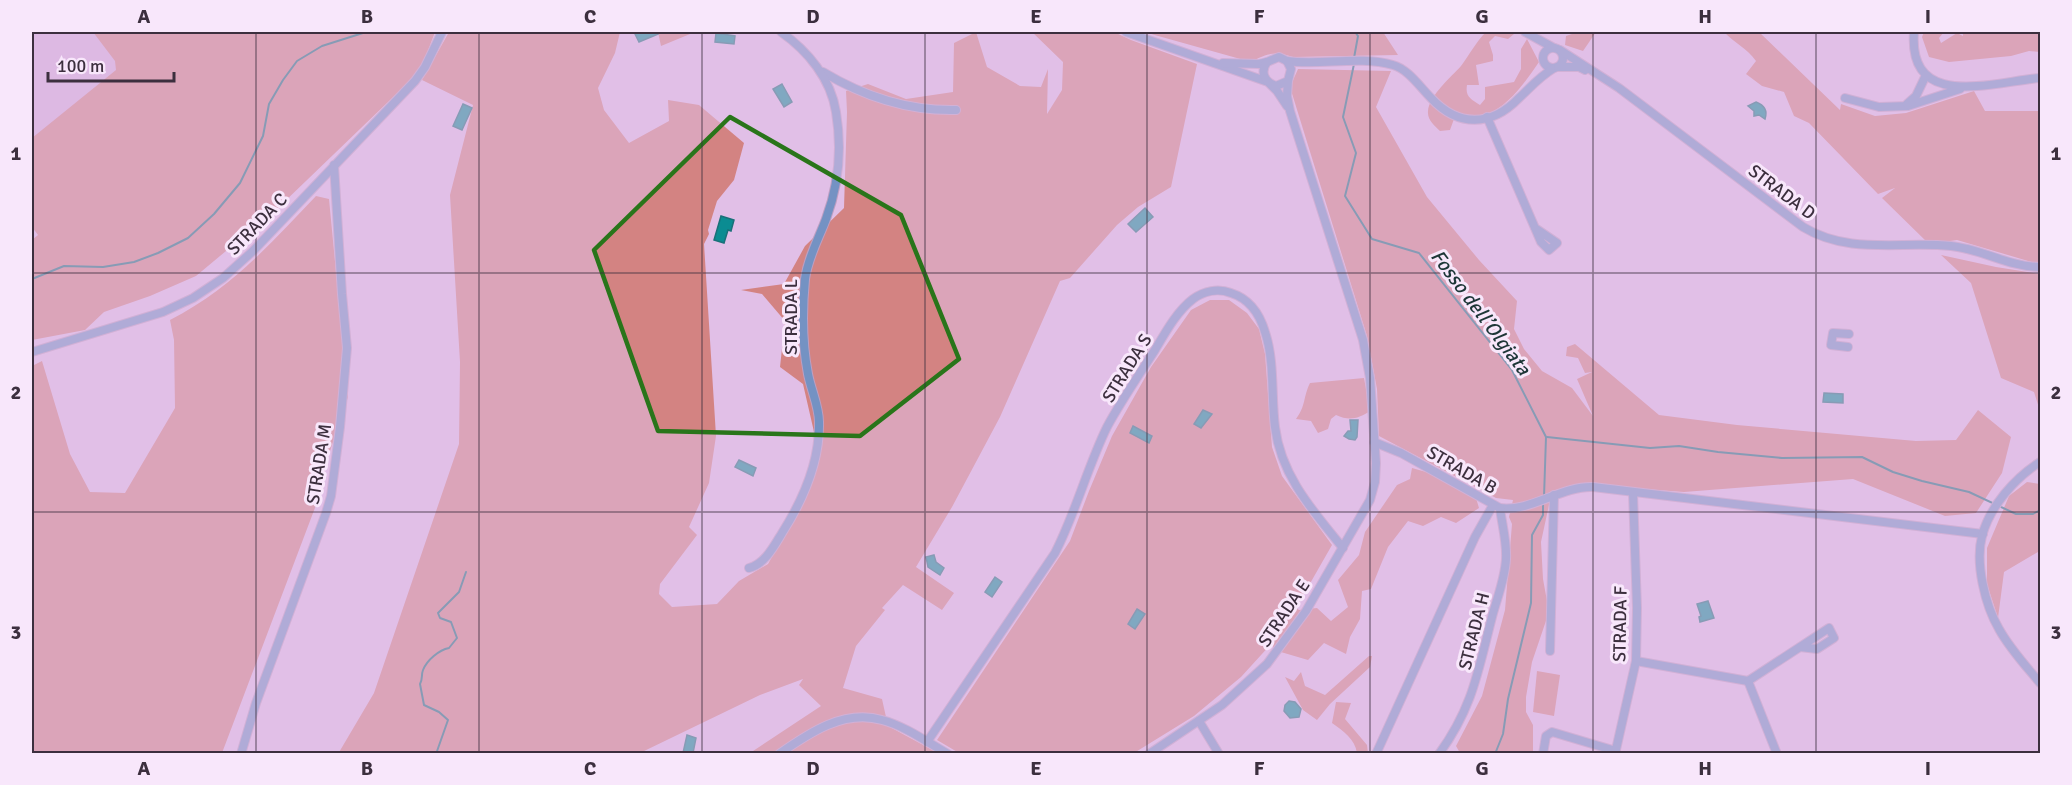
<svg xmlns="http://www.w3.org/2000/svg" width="2072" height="785" font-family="Signika,sans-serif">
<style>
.built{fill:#d7b1de}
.green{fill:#d38382}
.water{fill:#0b8c92;stroke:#1a7079;stroke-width:1.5}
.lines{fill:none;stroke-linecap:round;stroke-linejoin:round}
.stream{stroke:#1a7079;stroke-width:2}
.minor-casing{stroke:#bd9fc2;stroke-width:10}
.minor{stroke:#7492c3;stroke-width:8}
.marked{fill:none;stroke:#29751a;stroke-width:4.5;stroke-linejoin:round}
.grid{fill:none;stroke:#3c2f3e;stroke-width:1.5;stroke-opacity:0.55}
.labels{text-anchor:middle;stroke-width:6;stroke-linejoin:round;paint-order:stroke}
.street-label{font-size:18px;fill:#3c2f3e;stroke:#f8e7fb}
.water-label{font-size:20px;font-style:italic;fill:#1d3637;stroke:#f8e7fb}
.neatline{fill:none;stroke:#3c2f3e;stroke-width:2}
.grid-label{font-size:20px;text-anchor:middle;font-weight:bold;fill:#3c2f3e}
</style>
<rect width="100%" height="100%" fill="#e1bfe7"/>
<polygon class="built" points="32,32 107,32 132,61 32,140"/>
<g class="green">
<polygon points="93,32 435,32 424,61 414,77 280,206 196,276 150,296 104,312 85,330 32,340 32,240 38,235 32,227 32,138 116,70 115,61"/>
<polygon points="449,32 620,32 615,53 598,88 604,110 629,143 669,121 668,100 699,105 744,143 734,180 717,201 708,230 709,234 704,244 716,436 709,483 689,527 697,535 660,584 659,594 672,607 717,604 739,581 768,564 789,527 820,458 803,384 780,367 785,321 762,294 741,290 784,284 805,246 844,208 847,112 846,91 868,84 906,99 953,92 954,43 976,32 987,67 1020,86 1041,87 1048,69 1047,114 1062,90 1063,62 1032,32 1114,32 1131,40 1197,64 1171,187 1138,207 1117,225 1070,278 1060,281 1000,417 952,507 916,567 954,593 942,610 903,585 882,608 885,610 856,646 843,688 882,699 888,726 938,753 750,753 821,706 799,685 803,679 760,695 640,753 338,754 374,693 459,444 460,362 450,195 473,105 422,80"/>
<polygon points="658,32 695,32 661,46"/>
<path d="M 1144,32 L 1383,32 L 1398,55 L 1293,57 C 1274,51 1268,53 1251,62 Z"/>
<path d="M 1486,32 L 1513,32 L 1514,34 L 1508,39 L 1495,36 L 1489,42 L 1493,55 L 1493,61 L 1476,65 L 1479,85 L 1467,85 C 1465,97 1471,99 1480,105 L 1485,99 L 1485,87 L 1514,82 L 1521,69 L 1521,49 L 1527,39 L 1539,62 C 1525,82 1510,105 1486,115 C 1477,119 1464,118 1454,119 L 1450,130 L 1440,131 C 1435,126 1427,120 1428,111 C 1429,96 1451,77 1461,66 C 1470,54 1476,42 1486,32 Z"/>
<polygon points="1578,32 1596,32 1583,51 1565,45 1566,36"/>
<path d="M 1724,32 L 1759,32 L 1840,110 L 1841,104 L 1875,116 L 1906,113 L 1974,91 L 1985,111 L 2040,111 L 2040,262 L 2035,263 L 1957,240 L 1929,244 L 1882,198 L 1895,188 L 1878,194 L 1809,123 L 1794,116 L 1784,92 L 1762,86 L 1746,74 L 1756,61 C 1747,48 1734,43 1724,32 Z"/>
<polygon points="1924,32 1944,32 1939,38 1941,43 1957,33 1963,36 1963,32 2040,32 2040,52 2029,51 2011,56 1949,62 1929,57 1922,37"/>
<polygon points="1298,69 1391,71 1376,107 1427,197 1479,260 1517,301 1514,329 1524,349 1542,371 1572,388 1593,416 1577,379 1592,372 1585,373 1578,358 1566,356 1567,347 1575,344 1659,415 1737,425 1916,441 1956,440 1978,410 2011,437 2002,473 1976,513 1945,516 1853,479 1684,492 1578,484 1552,491 1541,542 1543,579 1549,612 1532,662 1526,697 1526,712 1533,725 1533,753 1460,753 1456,746 1482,696 1505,610 1512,524 1509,517 1513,500 1496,498 1379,436 1377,389 1367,336 1290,87"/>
<path d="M 316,196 L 329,199 L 348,397 L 326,463 L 321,492 L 222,753 L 32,754 L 32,366 L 42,361 L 70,454 L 90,492 L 125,493 L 175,408 L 174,340 L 170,320 C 232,288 269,245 316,196 Z"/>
<polygon points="1941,255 1996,267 2040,274 2040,411 2034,392 2001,378 1971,283"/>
<polygon points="1210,300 1229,300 1247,313 1259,329 1265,354 1272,447 1282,476 1332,545 1296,608 1299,610 1317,608 1331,621 1348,607 1338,580 1359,555 1365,532 1397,485 1410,479 1412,468 1465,483 1476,498 1479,508 1456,523 1441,517 1423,526 1408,521 1388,547 1371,589 1362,591 1360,619 1350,637 1346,654 1324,643 1308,660 1274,650 1272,643 1241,677 1194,716 1134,753 959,753 937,740 1070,541 1089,491 1112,436 1151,367 1191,310"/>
<path d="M 1364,378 L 1370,411 C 1358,419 1349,421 1336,415 L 1331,419 L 1328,429 L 1318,433 L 1311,421 L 1296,419 C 1306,406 1303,397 1310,383 Z"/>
<polygon points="2027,482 2040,484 2040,554 2038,552 2004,572 1998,618 1987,584 1987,548 2009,496"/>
<polygon points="1369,656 1372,656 1370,667 1330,704 1317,720 1303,710 1285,677 1294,681 1301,672 1305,686 1325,695"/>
<polygon points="1537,671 1560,675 1554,716 1533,712"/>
<path d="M 1336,702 L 1351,703 L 1345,719 L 1367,745 L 1368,753 L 1357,753 C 1355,739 1343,731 1332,723 Z"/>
</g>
<g class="water">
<polygon points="641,32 657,32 658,34 639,42 635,34"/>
<polygon points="716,33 735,36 734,44 715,42"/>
<polygon points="782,84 792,102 784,107 773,89"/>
<path d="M 1756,102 C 1764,105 1768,110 1765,119 L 1759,115 L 1754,116 L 1754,111 L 1748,106 Z"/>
<polygon points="463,104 472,108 462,130 453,126"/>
<polygon points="1145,208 1153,217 1136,232 1128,224"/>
<polygon points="721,216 734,220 731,231 728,230 724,243 714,240"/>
<polygon points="1824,393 1843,394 1843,403 1823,402"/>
<polygon points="1203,410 1212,414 1201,428 1194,424"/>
<polygon points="1350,420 1358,420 1357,437 1355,440 1349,439 1344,436 1348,431 1351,431"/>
<polygon points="1133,426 1152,436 1149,443 1130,433"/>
<polygon points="739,460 756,468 753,476 735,467"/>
<polygon points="934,555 936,562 944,568 940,575 928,567 926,557"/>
<polygon points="995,577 1002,582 992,597 985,592"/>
<polygon points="1708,601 1714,618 1700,622 1699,617 1701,616 1697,604"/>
<polygon points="1137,609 1145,614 1135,629 1128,624"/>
<polygon points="1289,701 1295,702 1301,709 1299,717 1290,718 1284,711 1285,705"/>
<polygon points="687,735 696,738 693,753 683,753"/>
</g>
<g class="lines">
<g class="stream">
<polyline points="1354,58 1358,36 1355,32"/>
<polyline points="1354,64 1343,117 1356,153 1345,196 1372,239 1419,253 1512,370 1546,437 1544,497"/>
<polyline points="32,279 64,266 103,267 134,262 158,253 188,238 214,214 240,183 263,136 269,104 283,80 297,61 322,46 366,32"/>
<polyline points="1547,437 1650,448 1679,446 1718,452 1782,458 1862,457 1893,472 1922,481 1969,492 2016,514 2033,514 2040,510"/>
<path d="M 436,754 L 448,720 L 439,712 L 424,705 L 420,684 C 423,679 421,675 423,670 C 427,660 439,650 449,648 L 457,638 L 451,622 L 440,618 L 438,613 L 459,592 L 466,572"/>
<polyline points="1495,754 1503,734 1508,699 1531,603 1532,535 1543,515 1543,503"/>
</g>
<g class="minor-casing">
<g id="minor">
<polyline points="1126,32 1268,82 1277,91 1287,106"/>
<polyline points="1525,32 1554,48"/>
<path d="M 1914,32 C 1908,111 1992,82 2040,78"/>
<circle cx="1553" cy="58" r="10"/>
<path d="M 1560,50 L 1619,88 L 1803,227 C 1849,255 1900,241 1951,246 C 1982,249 2009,267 2040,267"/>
<path d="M 1287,61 C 1321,66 1359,55 1393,65 C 1408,69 1420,87 1431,98 C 1458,127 1491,127 1519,98 C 1531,87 1539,77 1554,68"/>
<polyline points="1223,63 1259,64 1267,62"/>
<polyline points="1558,67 1579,67 1585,70"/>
<path d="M 823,72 C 863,96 909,111 956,110"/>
<polyline points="1845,98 1879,107 1908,106 1960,89"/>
<polyline points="1907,104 1916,96 1926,75"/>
<polyline points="1487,117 1535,228 1541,242 1549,250 1557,243 1535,228"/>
<polyline points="1848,347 1831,345 1833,333 1849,334"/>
<polyline points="32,352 163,312 193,298 223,278 253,251 415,81 425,67 442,32"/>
<path d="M 1374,442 L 1401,453 L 1500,508 C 1531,512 1561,486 1593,487 L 1983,534"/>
<path d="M 2040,462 C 2015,478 1990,506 1982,536 C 1975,563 1985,605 1999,629 C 2010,649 2026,666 2040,683"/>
<path d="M 749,568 C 765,564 774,546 782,533 C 803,500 820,461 819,422 C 819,406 811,390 808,374 C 802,343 802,310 805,279 C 808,257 819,238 826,219 C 839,184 842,148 836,112 C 831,79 808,51 781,32"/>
<polyline points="1550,651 1554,495"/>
<polyline points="1636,661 1748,681"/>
<polyline points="1199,721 1219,754"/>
<path d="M 927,742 L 1055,553 C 1076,512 1087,468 1107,427 C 1121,401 1139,375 1155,350 C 1165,333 1177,311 1193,299 C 1204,291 1218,288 1231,293 C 1250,299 1260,315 1265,332 C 1275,362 1271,396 1275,427 C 1281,476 1313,511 1343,548"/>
<polyline points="241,754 256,703 326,513 331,496 340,427 347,348 342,294 334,165"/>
<path d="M 779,754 C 809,733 844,709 882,720 C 905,726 927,742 948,754"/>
<path d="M 1149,754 L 1222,705 L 1267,664 L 1306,611 L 1370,500 L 1375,482 L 1376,463 L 1370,378 L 1363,340 L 1290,111 L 1287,96 L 1288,81 L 1291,69 L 1287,61 L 1279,57 L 1267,62 C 1260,72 1264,82 1276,86 L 1288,81"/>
<polyline points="1376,754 1475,537 1493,505"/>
<path d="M 1439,754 C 1473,707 1478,671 1492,617 C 1497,598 1505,579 1506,559 C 1507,542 1502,525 1500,508"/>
<polyline points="1543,754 1546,736 1552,732 1616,751"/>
<polyline points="1615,754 1636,661 1637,608 1633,493"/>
<polyline points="1777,754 1748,681 1829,628 1834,638 1817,649 1800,647"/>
</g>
</g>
<use href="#minor" class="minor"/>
</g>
<path d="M0 0H2072V785H0ZM 730,117 L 901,215 L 959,359 L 860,436 L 658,431 L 594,250 Z" fill="#e1bfe7" fill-opacity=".55" fill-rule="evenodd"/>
<path class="marked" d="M 730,117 L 901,215 L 959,359 L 860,436 L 658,431 L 594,250 Z"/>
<path class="grid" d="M 256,32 L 256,754M 479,32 L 479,754M 702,32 L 702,754M 925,32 L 925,754M 1147,32 L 1147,754M 1370,32 L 1370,754M 1593,32 L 1593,754M 1816,32 L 1816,754M 32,273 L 2040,273M 32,512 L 2040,512"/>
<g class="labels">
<g class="street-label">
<text transform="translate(1782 192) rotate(37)" y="6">STRADA D</text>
<text transform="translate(257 224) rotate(-46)" y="6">STRADA C</text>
<text transform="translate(791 317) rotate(-90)" y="6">STRADA L</text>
<text transform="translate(1127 368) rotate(-58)" y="6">STRADA S</text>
<text transform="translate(319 464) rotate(-81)" y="6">STRADA M</text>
<text transform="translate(1462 470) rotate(30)" y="6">STRADA B</text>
<text transform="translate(1284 613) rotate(-56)" y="6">STRADA E</text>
<text transform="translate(1620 624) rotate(-89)" y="6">STRADA F</text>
<text transform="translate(1474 631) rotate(-76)" y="6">STRADA H</text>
</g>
<g class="water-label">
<text transform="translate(1481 312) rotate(53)" y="7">Fosso dell’Olgiata</text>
</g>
</g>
<rect width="2072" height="785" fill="none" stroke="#f8e7fb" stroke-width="66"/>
<path d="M48 72v9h126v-9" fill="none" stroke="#3c2f3e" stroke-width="3"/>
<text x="57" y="72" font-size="18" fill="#3c2f3e" stroke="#f8e7fb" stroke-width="4.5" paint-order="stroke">100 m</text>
<rect x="33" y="33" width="2006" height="719" class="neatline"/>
<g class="grid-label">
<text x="144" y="23">A</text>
<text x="367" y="23">B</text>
<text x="590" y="23">C</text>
<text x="813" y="23">D</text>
<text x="1036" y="23">E</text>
<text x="1259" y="23">F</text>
<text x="1482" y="23">G</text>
<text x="1705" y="23">H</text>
<text x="1928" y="23">I</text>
<text x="16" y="160">1</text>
<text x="2056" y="160">1</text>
<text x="16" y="399">2</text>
<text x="2056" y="399">2</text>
<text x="16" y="639">3</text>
<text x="2056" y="639">3</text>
<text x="144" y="775">A</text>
<text x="367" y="775">B</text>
<text x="590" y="775">C</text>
<text x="813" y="775">D</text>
<text x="1036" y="775">E</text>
<text x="1259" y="775">F</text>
<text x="1482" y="775">G</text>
<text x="1705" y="775">H</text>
<text x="1928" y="775">I</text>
</g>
</svg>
